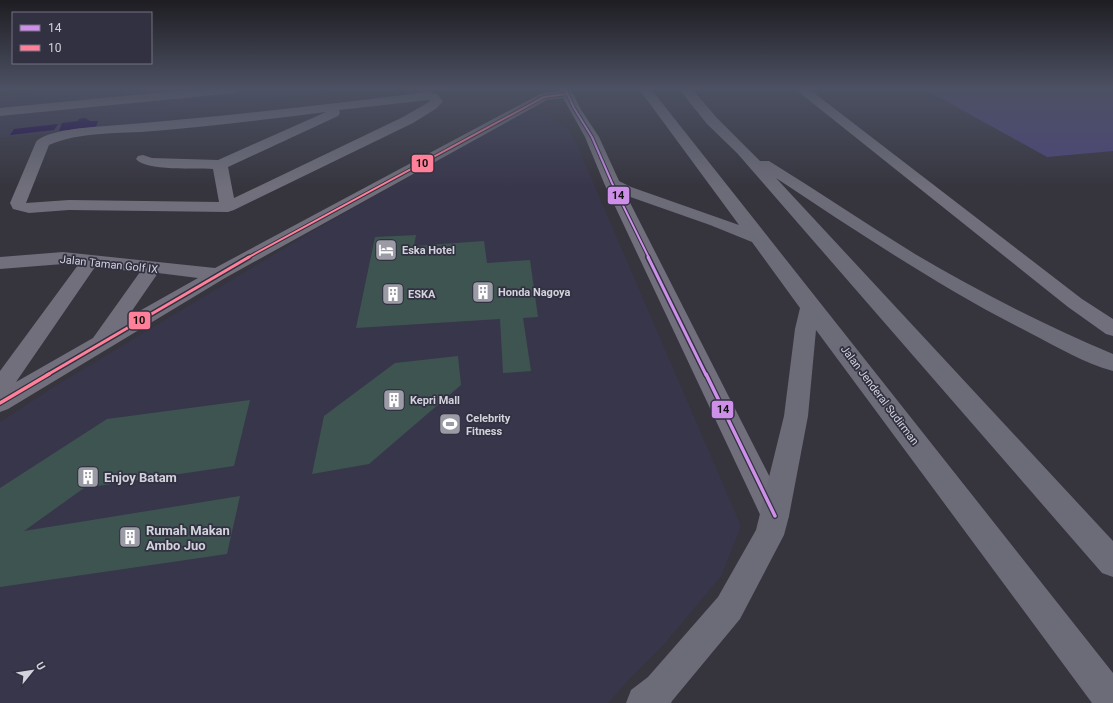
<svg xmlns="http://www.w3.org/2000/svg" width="1113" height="703" font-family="Roboto,sans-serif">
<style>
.built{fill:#38364b}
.green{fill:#4c457b}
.water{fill:#1d084d}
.building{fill:#3e5450}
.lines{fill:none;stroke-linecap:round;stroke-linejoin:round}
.minor{fill:#706f7b;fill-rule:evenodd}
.highway{fill:#6c6b78;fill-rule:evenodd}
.bus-1-far2-casing{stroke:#323142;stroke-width:4}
.bus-1-far1-casing{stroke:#323142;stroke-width:6}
.bus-1-casing{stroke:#323142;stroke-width:6}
.bus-2-far2-casing{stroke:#323142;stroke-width:4}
.bus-2-far1-casing{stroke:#323142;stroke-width:6}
.bus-2-casing{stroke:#323142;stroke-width:6}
.bus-1-far2{stroke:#ce8fe9;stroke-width:2}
.bus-1-far1{stroke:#ce8fe9;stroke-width:3}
.bus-1{stroke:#ce8fe9;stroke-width:3.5}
.bus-2-far2{stroke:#ff8098;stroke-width:2}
.bus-2-far1{stroke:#ff8098;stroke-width:3}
.bus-2{stroke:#ff8098;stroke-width:3.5}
.labels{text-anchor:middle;stroke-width:3.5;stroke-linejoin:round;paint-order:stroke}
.poi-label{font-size:11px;font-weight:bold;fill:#d2d2dc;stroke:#323142;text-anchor:start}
.street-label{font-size:11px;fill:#d2d2dc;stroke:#323142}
.near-poi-label{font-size:13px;font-weight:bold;fill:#d2d2dc;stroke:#323142;text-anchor:start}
.line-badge{stroke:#323142;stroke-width:1.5}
.pale-badge-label{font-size:11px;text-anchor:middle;font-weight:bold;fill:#111}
</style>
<rect width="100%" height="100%" fill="#36353e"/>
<g class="built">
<polygon points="73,89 371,89 173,110 167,122 0,138 0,97"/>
<polygon points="526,111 545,116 570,129 741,526 721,576 667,641 628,680 608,703 0,703 0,422 57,385 313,231"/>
</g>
<polygon class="green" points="924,89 1113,89 1113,151 1047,157"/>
<g class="water">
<polygon points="85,118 90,121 98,121 96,127 59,131 62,123 78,121 79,119"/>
<polygon points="58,124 54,130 10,135 14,129"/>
</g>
<g class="building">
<polygon points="416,235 414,246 484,241 487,263 530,260 538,317 523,318 531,371 503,373 500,319 356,328 375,237"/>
<polygon points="458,356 461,385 369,464 312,474 324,416 395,363"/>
<polygon points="250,400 234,466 84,488 24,531 240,496 227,554 0,587 0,488 107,419"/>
</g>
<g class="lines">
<g class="minor">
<polygon points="196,89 241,89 235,93 0,116 0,108"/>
<path d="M 559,89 L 571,89 L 580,108 L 599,137 L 620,183 L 785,507 L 789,516 L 785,525 L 775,529 L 765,525 L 604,183 L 585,137 L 563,98 L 547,100 L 225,278 L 8,409 L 0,412 L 0,371 L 78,265 L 63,264 L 0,269 L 0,257 L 63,252 L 215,268 L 540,94 L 560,91 ZM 95,267 L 140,272 L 93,338 L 16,382 ZM 158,273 L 198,278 L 127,318 Z"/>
<polygon points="795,89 809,89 1082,299 1113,319 1113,336 1106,334 1068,307"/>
<path d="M 428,92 L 437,94 L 443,101 L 437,108 L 413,123 L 234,210 L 228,212 L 69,210 L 29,213 L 13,209 L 10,203 L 36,142 C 45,130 91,127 106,126 C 213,118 321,105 428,92 ZM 428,100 L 430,101 L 429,102 L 403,117 L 234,198 L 228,167 L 338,116 L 340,113 L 339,110 ZM 326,112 L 218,160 L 152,158 L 143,155 L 138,156 L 136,159 C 144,171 198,168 213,169 L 219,202 L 69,200 L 26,203 L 49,145 C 82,131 119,134 154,131 C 211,126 269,119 326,112 Z"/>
</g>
<g class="highway">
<polygon points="639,89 651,89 1113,673 1113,703 1092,703 816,330 808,416 789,516 784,535 740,619 672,701 671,703 626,703 631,690 648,677 718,597 756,530 784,416 795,329 800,308 752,242 710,225 619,193 607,186 604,183 607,180 617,180 631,187 739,225"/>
<path d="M 679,89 L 692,89 L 717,118 L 760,161 L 769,161 C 818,191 866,224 915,254 C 979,292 1045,325 1113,354 L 1113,371 C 1084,363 1057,347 1030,333 C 941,288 859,233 776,178 L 1113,541 L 1113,577 L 1102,573 L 737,153 L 707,124 Z"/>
</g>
<g class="bus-1-far2-casing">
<polyline id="bus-1-far2" points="565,89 574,108 592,137 612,183 649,258"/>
</g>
<g class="bus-1-far1-casing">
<polyline id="bus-1-far1" points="648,257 706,375"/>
</g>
<g class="bus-1-casing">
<polyline id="bus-1" points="706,374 775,516"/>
</g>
<g class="bus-2-far2-casing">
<polyline id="bus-2-far2" points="247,258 544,97 567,94"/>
</g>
<g class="bus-2-far1-casing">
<polyline id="bus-2-far1" points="47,375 249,257"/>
</g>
<g class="bus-2-casing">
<polyline id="bus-2" points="0,403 49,374"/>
</g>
<use href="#bus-1-far2" class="bus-1-far2"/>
<use href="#bus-1-far1" class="bus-1-far1"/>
<use href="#bus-1" class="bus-1"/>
<use href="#bus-2-far2" class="bus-2-far2"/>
<use href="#bus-2-far1" class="bus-2-far1"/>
<use href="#bus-2" class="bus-2"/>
</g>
<linearGradient id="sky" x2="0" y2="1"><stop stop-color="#1e1d22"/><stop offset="0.47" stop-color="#4c5163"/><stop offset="1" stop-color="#4c5163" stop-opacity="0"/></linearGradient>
<rect width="1113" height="188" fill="url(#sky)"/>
<defs>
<g id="hotel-square" transform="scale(1.15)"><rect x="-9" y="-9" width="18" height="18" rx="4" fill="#9b9ba5" stroke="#323142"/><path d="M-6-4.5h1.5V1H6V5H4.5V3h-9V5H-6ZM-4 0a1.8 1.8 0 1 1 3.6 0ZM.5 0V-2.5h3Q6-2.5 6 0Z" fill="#fff"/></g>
<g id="building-square" transform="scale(1.15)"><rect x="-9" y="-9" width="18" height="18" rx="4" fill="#9b9ba5" stroke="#323142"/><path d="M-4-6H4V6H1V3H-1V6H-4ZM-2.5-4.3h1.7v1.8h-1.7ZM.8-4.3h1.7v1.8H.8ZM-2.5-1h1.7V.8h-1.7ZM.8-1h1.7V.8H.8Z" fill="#fff"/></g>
<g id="stadium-square" transform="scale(1.15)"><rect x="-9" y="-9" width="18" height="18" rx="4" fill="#9b9ba5" stroke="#323142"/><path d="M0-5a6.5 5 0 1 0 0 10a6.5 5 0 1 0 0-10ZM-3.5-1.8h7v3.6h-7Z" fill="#fff"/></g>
</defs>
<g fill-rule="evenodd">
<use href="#hotel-square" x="386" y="250"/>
<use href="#building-square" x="483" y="292"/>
<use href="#building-square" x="393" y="294"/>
<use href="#building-square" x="394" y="400"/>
<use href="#stadium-square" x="450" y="424"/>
<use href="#building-square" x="88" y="477"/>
<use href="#building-square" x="130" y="537"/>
</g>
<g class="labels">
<g class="poi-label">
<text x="402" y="254">Eska Hotel</text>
<text x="498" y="296">Honda Nagoya</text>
<text x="408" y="298">ESKA</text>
<text x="410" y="404">Kepri Mall</text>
<text x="466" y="422">Celebrity<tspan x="466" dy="13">Fitness</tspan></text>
</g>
<g class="street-label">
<text transform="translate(109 264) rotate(6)" y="4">Jalan Taman Golf IX</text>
<text transform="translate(880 395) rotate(53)" y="4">Jalan Jenderal Sudirman</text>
</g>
<g class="near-poi-label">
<text x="104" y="482">Enjoy Batam</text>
<text x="146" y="535">Rumah Makan<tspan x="146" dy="15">Ambo Juo</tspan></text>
</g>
</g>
<g class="line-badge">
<rect x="411" y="154" width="23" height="19" rx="4" fill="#ff8098"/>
<rect x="607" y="186" width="23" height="19" rx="4" fill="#ce8fe9"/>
<rect x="128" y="311" width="23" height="19" rx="4" fill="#ff8098"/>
<rect x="711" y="400" width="23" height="19" rx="4" fill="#ce8fe9"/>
</g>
<g class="pale-badge-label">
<text x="422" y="167">10</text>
<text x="618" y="199">14</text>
<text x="139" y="324">10</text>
<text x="723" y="413">14</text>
</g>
<rect x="12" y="12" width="140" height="52" fill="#323142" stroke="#727180"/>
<rect x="20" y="25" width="20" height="6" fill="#ce8fe9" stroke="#727180"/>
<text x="48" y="32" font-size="12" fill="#d2d2dc">14</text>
<rect x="20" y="45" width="20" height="6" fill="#ff8098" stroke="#727180"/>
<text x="48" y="52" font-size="12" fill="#d2d2dc">10</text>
<g transform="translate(32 671) rotate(60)" stroke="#323142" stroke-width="3" paint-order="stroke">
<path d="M0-3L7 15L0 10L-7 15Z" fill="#d2d2dc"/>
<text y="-6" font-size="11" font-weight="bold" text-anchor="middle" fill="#d2d2dc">U</text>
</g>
</svg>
